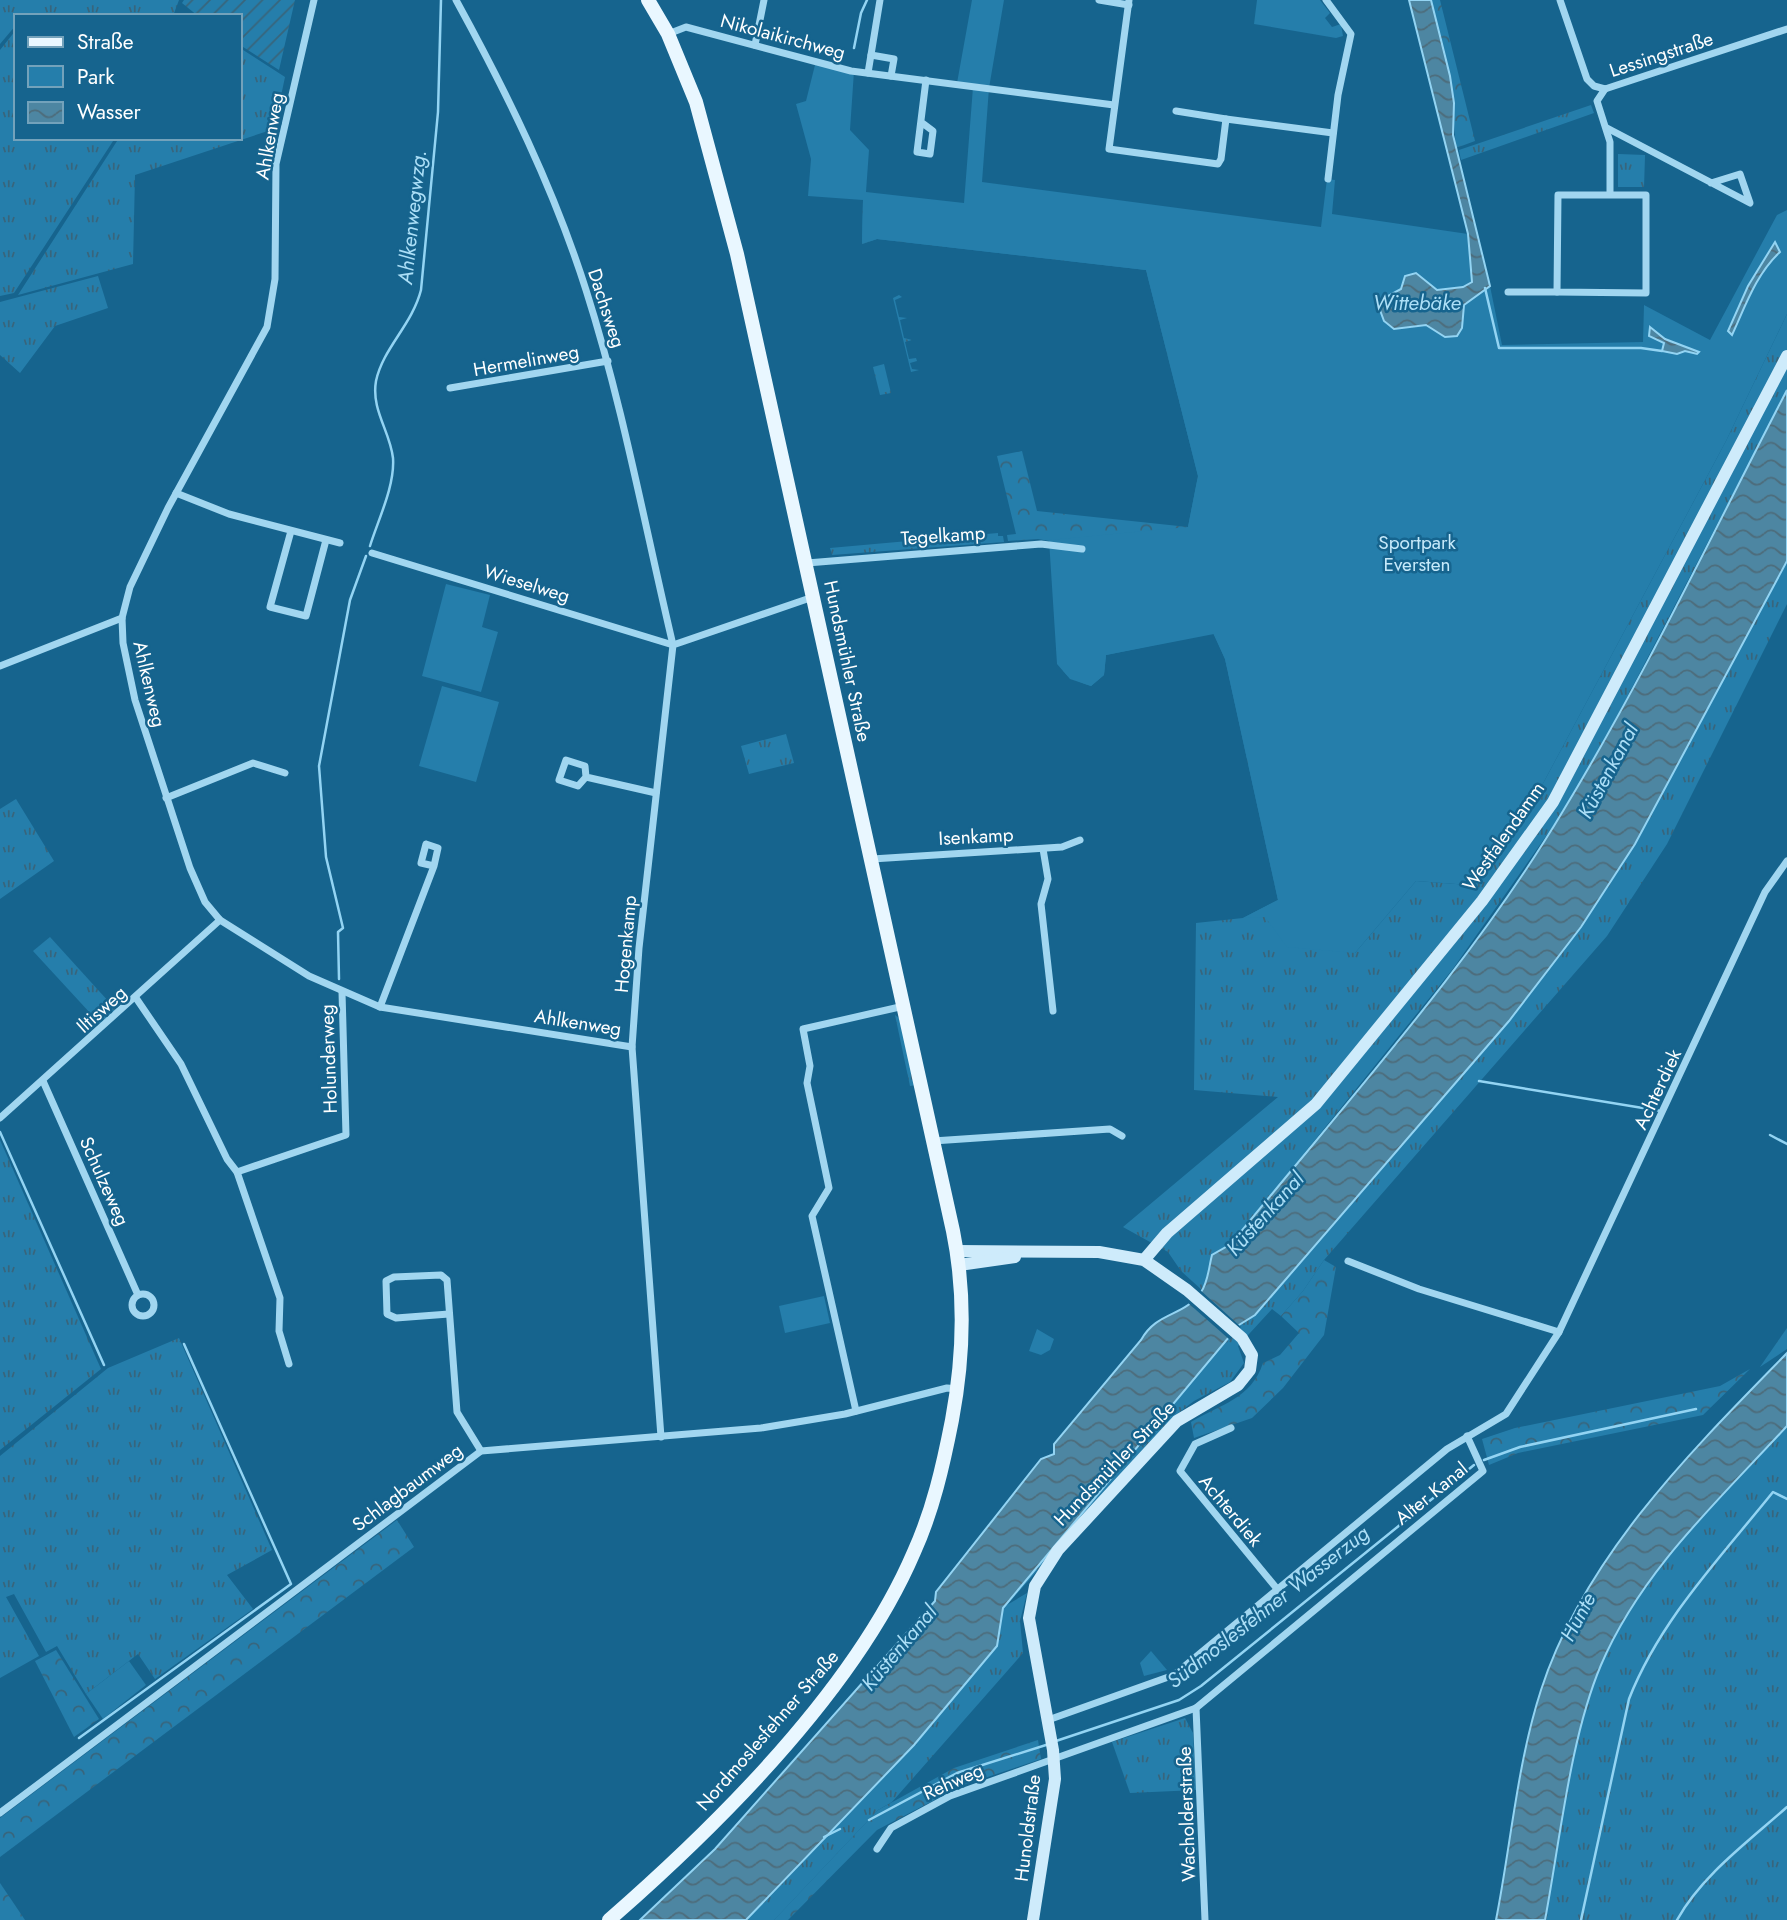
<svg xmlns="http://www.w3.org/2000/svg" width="1787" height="1920" font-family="Jost,sans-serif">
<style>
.grass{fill:url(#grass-tufts)}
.forest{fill:url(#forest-crowns)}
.park{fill:#257eab}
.garden{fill:url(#garden-furrows)}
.water{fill:url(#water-waves);stroke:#93d4f3;stroke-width:2}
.pier{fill:#16648e}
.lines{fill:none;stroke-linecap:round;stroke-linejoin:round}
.stream{stroke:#93d4f3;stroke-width:2.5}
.street{stroke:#a1d6f0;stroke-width:7}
.secondary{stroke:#ceebfb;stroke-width:12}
.primary{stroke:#e9f7ff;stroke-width:14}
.labels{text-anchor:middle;stroke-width:5;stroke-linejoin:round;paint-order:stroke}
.street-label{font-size:19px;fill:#fff;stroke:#16648e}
.park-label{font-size:19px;fill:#c7eafb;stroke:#16648e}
.water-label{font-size:21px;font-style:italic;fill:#acdff7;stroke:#16648e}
</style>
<defs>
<pattern id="grass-tufts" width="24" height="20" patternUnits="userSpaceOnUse" patternTransform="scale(1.75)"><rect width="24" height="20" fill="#257eab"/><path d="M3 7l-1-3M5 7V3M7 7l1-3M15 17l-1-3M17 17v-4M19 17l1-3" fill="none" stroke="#38657c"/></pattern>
<pattern id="forest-crowns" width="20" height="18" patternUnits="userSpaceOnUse" patternTransform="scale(1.75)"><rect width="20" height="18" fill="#257eab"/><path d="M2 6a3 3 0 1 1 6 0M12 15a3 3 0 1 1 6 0" fill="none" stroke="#38657c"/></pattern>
<pattern id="garden-furrows" width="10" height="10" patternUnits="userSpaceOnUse" patternTransform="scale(1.75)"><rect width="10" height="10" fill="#257eab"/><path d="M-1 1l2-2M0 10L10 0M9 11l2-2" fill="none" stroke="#38657c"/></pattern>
<pattern id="water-waves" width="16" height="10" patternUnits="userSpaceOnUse" patternTransform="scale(1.75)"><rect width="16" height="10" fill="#4d86a2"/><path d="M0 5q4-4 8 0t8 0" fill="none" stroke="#4d6c7b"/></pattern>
</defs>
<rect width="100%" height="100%" fill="#16648e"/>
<g class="grass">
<polygon points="0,0 179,0 173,16 16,16 16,25 0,44"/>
<polygon points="16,30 16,138 115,138 14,293 0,296 0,50"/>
<polygon points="240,48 285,77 274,129 135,175 133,264 18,295 119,138 240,138"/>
<polygon points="1591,105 1594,113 1461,160 1459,150"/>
<polygon points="1618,154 1645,155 1644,187 1618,187"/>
<polygon points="98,276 108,308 55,326 20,373 0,355 0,302"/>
<polygon points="899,295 902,297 895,300 899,317 907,318 900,320 904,338 912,340 905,342 909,359 916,358 917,361 910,363 912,369 919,370 911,372 893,298"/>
<path d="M 1787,314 L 1787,390 L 1612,726 L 1563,812 L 1452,970 L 1231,1244 L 1212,1255 L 1203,1291 L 1181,1271 L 1168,1252 L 1123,1227 L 1278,1097 L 1194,1090 L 1196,923 L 1243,918 L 1278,900 L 1225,659 L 1213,633 L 1106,655 L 1104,675 L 1091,686 C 1062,676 1058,671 1056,640 L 1198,620 L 1232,622 L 1355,953 L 1416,881 L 1469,885 L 1539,791 L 1726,441 Z"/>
<polygon points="884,364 891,393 880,395 873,367"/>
<polygon points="998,533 998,536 1003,536 1004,542 832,555 830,548"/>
<polygon points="1787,561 1787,604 1667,844 1607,936 1324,1260 1303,1291 1281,1316 1272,1309 1238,1346 1244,1363 1230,1382 1194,1401 1173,1417 1007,1605 1027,1593 1020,1621 1023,1653 892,1802 878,1810 777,1917 774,1920 746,1920 914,1745 997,1647 1003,1608 1239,1325 1255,1315 1509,1021 1581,927 1635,844"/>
<polygon points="786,734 794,763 749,774 741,746"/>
<polygon points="16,799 54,861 0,899 0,809"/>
<polygon points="50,937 119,1013 103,1027 33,951"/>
<polygon points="895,1015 899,1018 916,1085 910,1086"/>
<polygon points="0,1140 101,1369 0,1450"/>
<polygon points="1787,1328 1787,1349 1760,1367"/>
<polygon points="179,1338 272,1550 227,1575 253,1609 155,1679 138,1654 86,1694 57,1646 46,1652 14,1594 6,1597 39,1656 0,1678 0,1456 108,1368"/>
<path d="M 1787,1426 L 1787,1920 L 1545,1920 C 1560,1841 1570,1738 1601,1665 C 1641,1571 1719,1500 1787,1426 Z"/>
<polygon points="1185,1718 1193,1733 1196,1790 1130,1793 1112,1742"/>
</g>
<g class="forest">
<polygon points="1431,0 1440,0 1475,141 1456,148 1450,76"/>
<polygon points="863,200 1165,269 1234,525 1072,545 1038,539 1008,541 1007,535 1016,534 997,456 1022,451 1037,511 1188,527 1198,476 1146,270 877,239 862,244"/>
<path d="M 1324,1260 L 1336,1267 L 1324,1335 L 1283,1388 L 1252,1418 L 1194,1438 L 1191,1422 C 1221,1404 1251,1399 1263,1363 L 1280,1355 L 1299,1333 L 1281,1316 L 1303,1291 Z"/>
<polygon points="1750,1369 1703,1415 1518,1453 1489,1465 1482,1439 1515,1428 1720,1386"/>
<polygon points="397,1520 414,1547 0,1857 0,1818"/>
<polygon points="56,1650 99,1719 74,1737 35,1661"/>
<polygon points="1038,1740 1041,1759 961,1786 877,1830 788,1920 774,1920 878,1810 954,1768"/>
<polygon points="0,1883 25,1920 0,1920"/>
</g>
<g class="park">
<polygon points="972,0 1004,0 989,88 982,182 1321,227 1327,179 1335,180 1332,214 1468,234 1472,282 1463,287 1436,290 1416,273 1401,289 1378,302 1394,329 1426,325 1445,337 1462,328 1464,305 1490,286 1502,345 1643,342 1644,305 1710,340 1777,215 1787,210 1787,314 1726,441 1539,791 1469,885 1416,881 1355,953 1287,947 1265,917 1243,918 1278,900 1225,659 1214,634 1106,655 1104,675 1091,686 1070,679 1057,664 1049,540 1188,527 1198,476 1146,270 877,239 862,244 863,200 808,196 811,159 796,104 806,101 816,61 854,71 850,130 869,150 866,192 964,203 973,87 957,83"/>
<polygon points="1257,0 1320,0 1330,13 1325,18 1332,27 1341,24 1343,36 1336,38 1254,24"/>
<polygon points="446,584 490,595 482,627 498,632 481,692 422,676"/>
<polygon points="442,686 499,702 476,782 419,766"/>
<polygon points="824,1296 830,1323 785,1333 779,1306"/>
<polygon points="1037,1329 1054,1339 1050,1350 1041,1355 1029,1351"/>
<polygon points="1151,1651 1167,1670 1144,1676 1140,1663"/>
<polygon points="129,1661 146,1685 103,1719 86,1694"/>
</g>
<polygon class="garden" points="184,0 295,0 279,70 240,45 240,16 198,16 182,3"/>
<g class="water">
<polygon points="1409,0 1431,0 1450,76 1454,103 1453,135 1490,286 1464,305 1462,328 1457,336 1445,337 1426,325 1394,329 1384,321 1377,302 1401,289 1405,276 1416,273 1437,290 1463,287 1472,282 1468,234"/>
<path d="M 1775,242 L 1780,252 C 1756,274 1745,307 1732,335 L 1728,331 L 1748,286 Z"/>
<polygon points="1650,327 1665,339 1699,352 1697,354 1685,351 1677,354 1662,351 1664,343 1649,336"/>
<path d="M 1787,390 L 1787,561 L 1635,844 L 1581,927 L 1509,1021 L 1255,1315 L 1239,1325 L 1003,1608 L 997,1646 L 914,1745 L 746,1920 L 640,1920 L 715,1849 L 935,1601 L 936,1592 L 1041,1459 L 1054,1454 L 1054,1444 L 1141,1340 C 1157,1311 1184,1317 1201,1292 C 1208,1283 1209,1266 1212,1255 L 1231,1244 C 1344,1104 1471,965 1563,811 C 1645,676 1714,530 1787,390 Z"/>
<path d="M 1787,1353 L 1787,1426 C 1719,1500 1641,1571 1601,1665 C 1570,1738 1560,1841 1545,1920 L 1496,1920 C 1511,1844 1517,1764 1541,1690 C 1584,1557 1692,1450 1787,1353 Z"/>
</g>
<polygon class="pier" points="1199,1289 1241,1327 1230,1340 1187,1302"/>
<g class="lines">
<g class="stream">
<polyline points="854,48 861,13 867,0"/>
<polyline points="1485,288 1499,348 1641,348 1662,351"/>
<path d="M 370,546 C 378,520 395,486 393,458 C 390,431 371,410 376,381 C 383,348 412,325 421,290 L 438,112 L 441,0"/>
<polyline points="339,979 338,932 343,928 326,857 319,766 350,600 366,556"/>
<polyline points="1479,1081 1661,1111"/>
<polyline points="0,1132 104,1365"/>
<polyline points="1770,1135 1787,1144"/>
<polyline points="1484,1460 1520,1447 1696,1409"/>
<polyline points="79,1738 291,1584 184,1344"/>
<polyline points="1056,1741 1179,1700 1201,1686 1474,1465"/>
<polyline points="869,1820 957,1773 1046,1745"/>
<polyline points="824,1837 840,1829"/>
<path d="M 1581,1920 L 1629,1699 C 1660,1620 1720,1558 1773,1492 L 1787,1499"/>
<path d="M 1677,1920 C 1702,1875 1749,1841 1787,1807"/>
</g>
<g class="street">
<polyline points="314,0 276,164 275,279 267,327 168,508 130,587 122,618 123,643 135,700 190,868 205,902 220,920 309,976 380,1007 632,1047"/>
<path d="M 456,0 C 507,93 554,189 586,290 C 623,406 645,527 673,645"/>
<polyline points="1099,0 1129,5"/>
<polyline points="1129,0 1109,149 1218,164 1221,159 1226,119 1176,111"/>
<polyline points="1326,0 1351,34 1338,95 1328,179"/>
<polyline points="1560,0 1587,79 1594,86 1605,89 1787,29"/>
<polyline points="668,34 686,27 851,71 1114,105"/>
<polyline points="755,45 764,0"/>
<polyline points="871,55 894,59 891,76"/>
<polyline points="868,73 880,0"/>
<polyline points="1605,89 1597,101 1610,142 1610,195 1558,195 1557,292 1646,293 1646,195 1610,195"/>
<polyline points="1226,119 1333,133"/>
<polyline points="921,122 933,131 930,154 917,152 926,80"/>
<polyline points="1607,128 1750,203 1740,174 1711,183"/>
<polyline points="1508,292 1557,292"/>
<polyline points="450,388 608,361"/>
<polyline points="176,493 229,514 340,543"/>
<polyline points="291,531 270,607 306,616 326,540"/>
<polyline points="372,553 673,645"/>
<polyline points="807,563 1041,544 1082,549"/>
<polyline points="0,666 122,618"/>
<polyline points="586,777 578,786 559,780 566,760 585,766 586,777 656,793"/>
<polyline points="166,798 253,763 285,773"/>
<polyline points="1043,849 1048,879 1041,904 1053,1011"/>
<polyline points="872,859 1062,847 1080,840"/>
<polyline points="136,998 181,1064 227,1159 237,1172 280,1298 279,1331 289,1364"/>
<polyline points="380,1007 434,866 421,863 426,844 438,848 434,866"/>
<polyline points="43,1081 138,1295"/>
<polyline points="0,1118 220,920"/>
<polyline points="933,1141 1110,1129 1122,1136"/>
<polyline points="237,1172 346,1135 342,992"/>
<polyline points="1348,1261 1419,1289 1559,1332"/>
<circle cx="143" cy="1305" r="11"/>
<polyline points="449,1314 396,1318 387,1314 386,1281 394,1277 441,1275 447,1280 457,1412 481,1451"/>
<polyline points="856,1411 812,1216 829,1188 807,1083 810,1066 803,1029 904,1006"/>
<polyline points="1231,1428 1195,1444 1180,1471 1278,1590"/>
<polyline points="661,1437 632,1047 639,948 673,645 813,597"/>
<polyline points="1196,1708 1205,1920"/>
<polyline points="1048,1720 1174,1675 1447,1449 1506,1414 1559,1332 1765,892 1787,861"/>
<polyline points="0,1813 481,1451 761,1428 845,1414 947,1388 958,1389"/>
<polyline points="877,1849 891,1828 950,1796 1196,1708 1483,1471 1467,1436"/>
</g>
<g class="secondary">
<polyline points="957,1251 1099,1252 1144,1260 1187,1290 1242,1338 1252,1355 1250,1370 1238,1385 1177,1421 1058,1550 1035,1586 1029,1618 1053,1750 1055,1779 1033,1920"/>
<polyline points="1144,1260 1167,1233 1316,1104 1482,901 1553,802 1787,356"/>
<polyline points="959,1265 1015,1257"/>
</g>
<path class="primary" d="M 609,1920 C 719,1824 856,1688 914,1552 C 933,1510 943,1466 952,1420 C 964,1356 966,1295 953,1231 L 737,254 L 696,102 L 668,34 L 648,0"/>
</g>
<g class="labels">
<g class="street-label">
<text transform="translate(783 36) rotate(15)" y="7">Nikolaikirchweg</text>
<text transform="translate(1661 54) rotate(-18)" y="7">Lessingstraße</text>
<text transform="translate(269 136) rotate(-80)" y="7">Ahlkenweg</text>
<text transform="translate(607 308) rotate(72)" y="7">Dachsweg</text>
<text transform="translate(526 360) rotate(-10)" y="7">Hermelinweg</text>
<text transform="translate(943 535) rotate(-4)" y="7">Tegelkamp</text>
<text transform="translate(527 583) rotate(17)" y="7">Wieselweg</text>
<text transform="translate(848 661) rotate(78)" y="7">Hundsmühler Straße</text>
<text transform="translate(150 684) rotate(77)" y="7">Ahlkenweg</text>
<text transform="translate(976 836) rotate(-3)" y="7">Isenkamp</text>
<text transform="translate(1503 836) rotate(-55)" y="7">Westfalendamm</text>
<text transform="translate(625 944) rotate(-85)" y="7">Hogenkamp</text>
<text transform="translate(101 1009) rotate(-42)" y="7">Iltisweg</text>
<text transform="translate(578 1022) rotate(9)" y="7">Ahlkenweg</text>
<text transform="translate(328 1059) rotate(-92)" y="7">Holunderweg</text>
<text transform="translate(1657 1089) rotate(-65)" y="7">Achterdiek</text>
<text transform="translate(105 1181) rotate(66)" y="7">Schulzeweg</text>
<text transform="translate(1114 1463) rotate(-46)" y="7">Hundsmühler Straße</text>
<text transform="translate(407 1487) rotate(-37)" y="7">Schlagbaumweg</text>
<text transform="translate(1431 1493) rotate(-39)" y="7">Alter Kanal</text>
<text transform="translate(1231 1510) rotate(50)" y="7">Achterdiek</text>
<text transform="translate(767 1730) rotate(-49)" y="7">Nordmoslesfehner Straße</text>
<text transform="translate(953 1781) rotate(-24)" y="7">Rehweg</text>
<text transform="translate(1186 1814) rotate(-92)" y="7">Wacholderstraße</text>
<text transform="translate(1027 1828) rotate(-83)" y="7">Hunoldstraße</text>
</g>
<g class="park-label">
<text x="1417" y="549">Sportpark<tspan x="1417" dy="22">Eversten</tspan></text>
</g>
<g class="water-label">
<text transform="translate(412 217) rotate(-84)" y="7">Ahlkenwegwzg.</text>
<text x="1417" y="310">Wittebäke</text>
<text transform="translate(1608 771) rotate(-62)" y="7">Küstenkanal</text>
<text transform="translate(1265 1214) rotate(-48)" y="7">Küstenkanal</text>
<text transform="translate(1268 1607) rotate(-38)" y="7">Südmoslesfehner Wasserzug</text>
<text transform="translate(1578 1617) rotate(-62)" y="7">Hunte</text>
<text transform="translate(899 1648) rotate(-50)" y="7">Küstenkanal</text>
</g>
</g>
<rect x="14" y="14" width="228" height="126" fill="#16648e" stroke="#73a2bb" stroke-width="2"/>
<rect x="28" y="37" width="35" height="10" fill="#e9f7ff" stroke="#73a2bb" stroke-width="2"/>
<text x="77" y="49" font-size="21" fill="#ffffff">Straße</text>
<rect x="28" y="66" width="35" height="21" fill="#257eab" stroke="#73a2bb" stroke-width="2"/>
<text x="77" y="84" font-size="21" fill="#ffffff">Park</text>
<rect x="28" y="102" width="35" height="21" fill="url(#water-waves)" stroke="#73a2bb" stroke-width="2"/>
<text x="77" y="119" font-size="21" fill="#ffffff">Wasser</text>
</svg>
